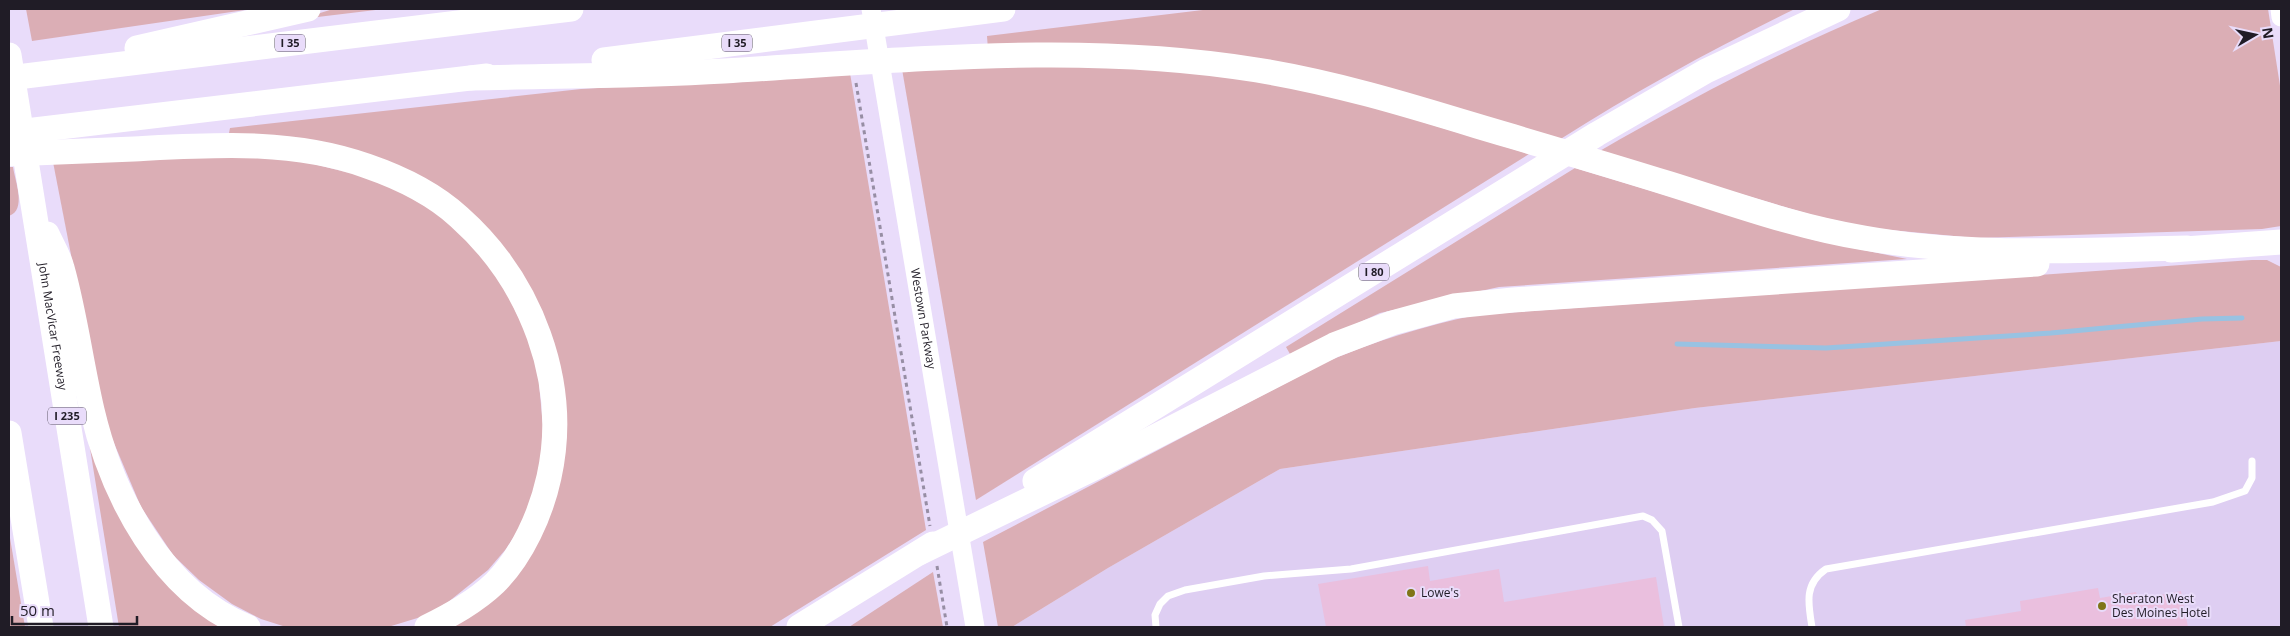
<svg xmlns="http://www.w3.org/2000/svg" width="2290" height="636" font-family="'Open Sans',sans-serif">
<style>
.built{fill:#decef2}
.green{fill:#dbaeb5}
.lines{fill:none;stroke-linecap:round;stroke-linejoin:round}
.stream{stroke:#98c2e2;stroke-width:5}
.building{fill:#eabfde}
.path{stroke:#978ea4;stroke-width:3;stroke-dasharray:4 4;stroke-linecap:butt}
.lane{stroke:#fff;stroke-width:7}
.secondary{stroke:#fff;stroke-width:19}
.highway{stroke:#fff;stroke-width:25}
.poi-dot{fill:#7f7518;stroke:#e9dcfa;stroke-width:2}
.labels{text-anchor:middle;stroke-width:4;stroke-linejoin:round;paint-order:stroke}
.shield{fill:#e9dcfa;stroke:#5c5666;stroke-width:1}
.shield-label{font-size:11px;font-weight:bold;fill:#201c26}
.street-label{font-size:12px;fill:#201c26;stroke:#e9dcfa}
.poi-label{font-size:12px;fill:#201c26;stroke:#e9dcfa;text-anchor:start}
</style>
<rect width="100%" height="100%" fill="#e9dcfa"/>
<polygon class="built" points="2281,341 2281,627 1012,627 1108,568 1280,469 1695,408"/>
<g class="green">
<polygon points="26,9 252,9 32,41"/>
<polygon points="333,9 384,9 301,19"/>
<path d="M 1211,9 L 1795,9 C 1714,48 1635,92 1559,140 L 1421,100 L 988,50 L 987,36 Z"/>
<path d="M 1882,9 L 2268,9 L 2281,92 L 2281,226 L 2262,229 L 1975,238 L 1869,228 L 1812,215 L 1598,152 C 1690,99 1783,50 1882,9 Z"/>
<polygon points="1091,60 1296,84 1529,154 976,500 902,69"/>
<polygon points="850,73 926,530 770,627 448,627 520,566 562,387 459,205 228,138 230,128 581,89"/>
<polygon points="146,157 290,158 382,181 437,213 460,233 484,259 503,285 530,341 538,373 544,437 541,469 522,524 506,549 488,570 447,603 424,616 388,627 286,627 261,619 232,604 199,580 173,555 141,507 111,436 93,368 53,162"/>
<path d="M 9,167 L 13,167 C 15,181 27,210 9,216 Z"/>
<polygon points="1575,168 1814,240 1907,259 1499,287 1380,313 1290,354 1286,347"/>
<path d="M 2252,260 L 2267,260 L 2281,267 L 2281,341 L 1695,408 L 1280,469 L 1108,568 L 1012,627 L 998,627 L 983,542 L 1326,362 C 1375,341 1424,326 1476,315 Z"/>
<polygon points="88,436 102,473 230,627 119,627"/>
<polygon points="9,532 25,627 9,627"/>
<polygon points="933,572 943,627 849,627"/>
</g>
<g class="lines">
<polyline class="stream" points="1677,344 1826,348 2051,333 2202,319 2242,318"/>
</g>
<g class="building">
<polygon points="1428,566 1430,581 1499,569 1504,602 1656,577 1664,627 1326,627 1318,584"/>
<polygon points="2098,588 2100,598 2136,592 2138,599 2181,591 2188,627 1966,627 1965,620 2021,611 2020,601"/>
</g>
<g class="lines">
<g class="path">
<polyline points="856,83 930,526"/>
<polyline points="937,566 947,627"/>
</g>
<g class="lane">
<polyline points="1156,627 1155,615 1160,604 1168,596 1185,590 1264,576 1351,569 1643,516 1652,520 1662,531 1679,627"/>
<path d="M 1812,627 C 1808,603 1804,584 1826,569 L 2213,502 L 2245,491 L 2252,478 L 2252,461"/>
</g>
<g class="secondary">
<path id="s1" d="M 871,9 L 975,627"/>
<polyline points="2280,9 2281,17"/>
</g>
<g class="highway">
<polyline points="137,48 308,9"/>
<path id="s2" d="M 9,55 L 101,627"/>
<polyline points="604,60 1003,9"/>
<polyline points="9,78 571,9"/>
<path d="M 471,78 C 555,76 640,76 724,71 C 902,61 1080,41 1257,70 C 1332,82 1405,104 1477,126 C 1541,145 1606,164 1670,184 C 1734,204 1797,227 1864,238 C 1969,257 2080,250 2187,248"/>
<polyline points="9,133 487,76"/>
<path d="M 9,154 C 50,152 92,151 134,149 C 212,145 292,139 367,166 C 399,177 434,194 459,217 C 531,281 570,382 549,477 C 541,514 522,556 495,583 C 475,602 451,615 427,627"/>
<path d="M 47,234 C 52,245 59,256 62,268 C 75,314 81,363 92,410 C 112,495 162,593 248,627"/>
<polyline points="2171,250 2281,242"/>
<polyline points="9,433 41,627"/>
<polyline points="1035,481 1597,134 1706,71 1838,9"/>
<polyline points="919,553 1094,468 1334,345 1392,323 1454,306 1513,300 2037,264"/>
<polyline points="799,627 933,544"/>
</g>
</g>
<g class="poi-dot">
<circle cx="1411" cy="593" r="5"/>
<circle cx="2102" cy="606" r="5"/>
</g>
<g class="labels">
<g class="shield">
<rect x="275" y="34.5" width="30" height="17" rx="4"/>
<rect x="722" y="34.5" width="30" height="17" rx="4"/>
<rect x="1359" y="263.5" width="30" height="17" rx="4"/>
<rect x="48" y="407.5" width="38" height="17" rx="4"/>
</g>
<g class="shield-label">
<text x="290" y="47">I 35</text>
<text x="737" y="47">I 35</text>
<text x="1374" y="276">I 80</text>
<text x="67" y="420">I 235</text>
</g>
<g class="street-label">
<text dy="4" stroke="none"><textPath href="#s1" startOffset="314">Westown Parkway</textPath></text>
<text dy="4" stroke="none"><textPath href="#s2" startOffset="275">John MacVicar Freeway</textPath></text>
</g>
<g class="poi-label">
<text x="1421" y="597">Lowe's</text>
<text x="2112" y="603">Sheraton West<tspan x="2112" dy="14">Des Moines Hotel</tspan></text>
</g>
</g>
<rect width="2290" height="636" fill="none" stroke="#201c26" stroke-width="20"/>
<g transform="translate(2255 35) rotate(81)" stroke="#e9dcfa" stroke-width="4" paint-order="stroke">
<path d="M0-4L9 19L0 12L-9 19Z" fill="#201c26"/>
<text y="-8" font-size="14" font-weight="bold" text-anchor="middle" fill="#201c26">N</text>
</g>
<path d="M12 616v8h125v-8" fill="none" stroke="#201c26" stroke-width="2.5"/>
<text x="20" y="616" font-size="15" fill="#201c26" stroke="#e9dcfa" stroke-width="4" paint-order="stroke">50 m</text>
</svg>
